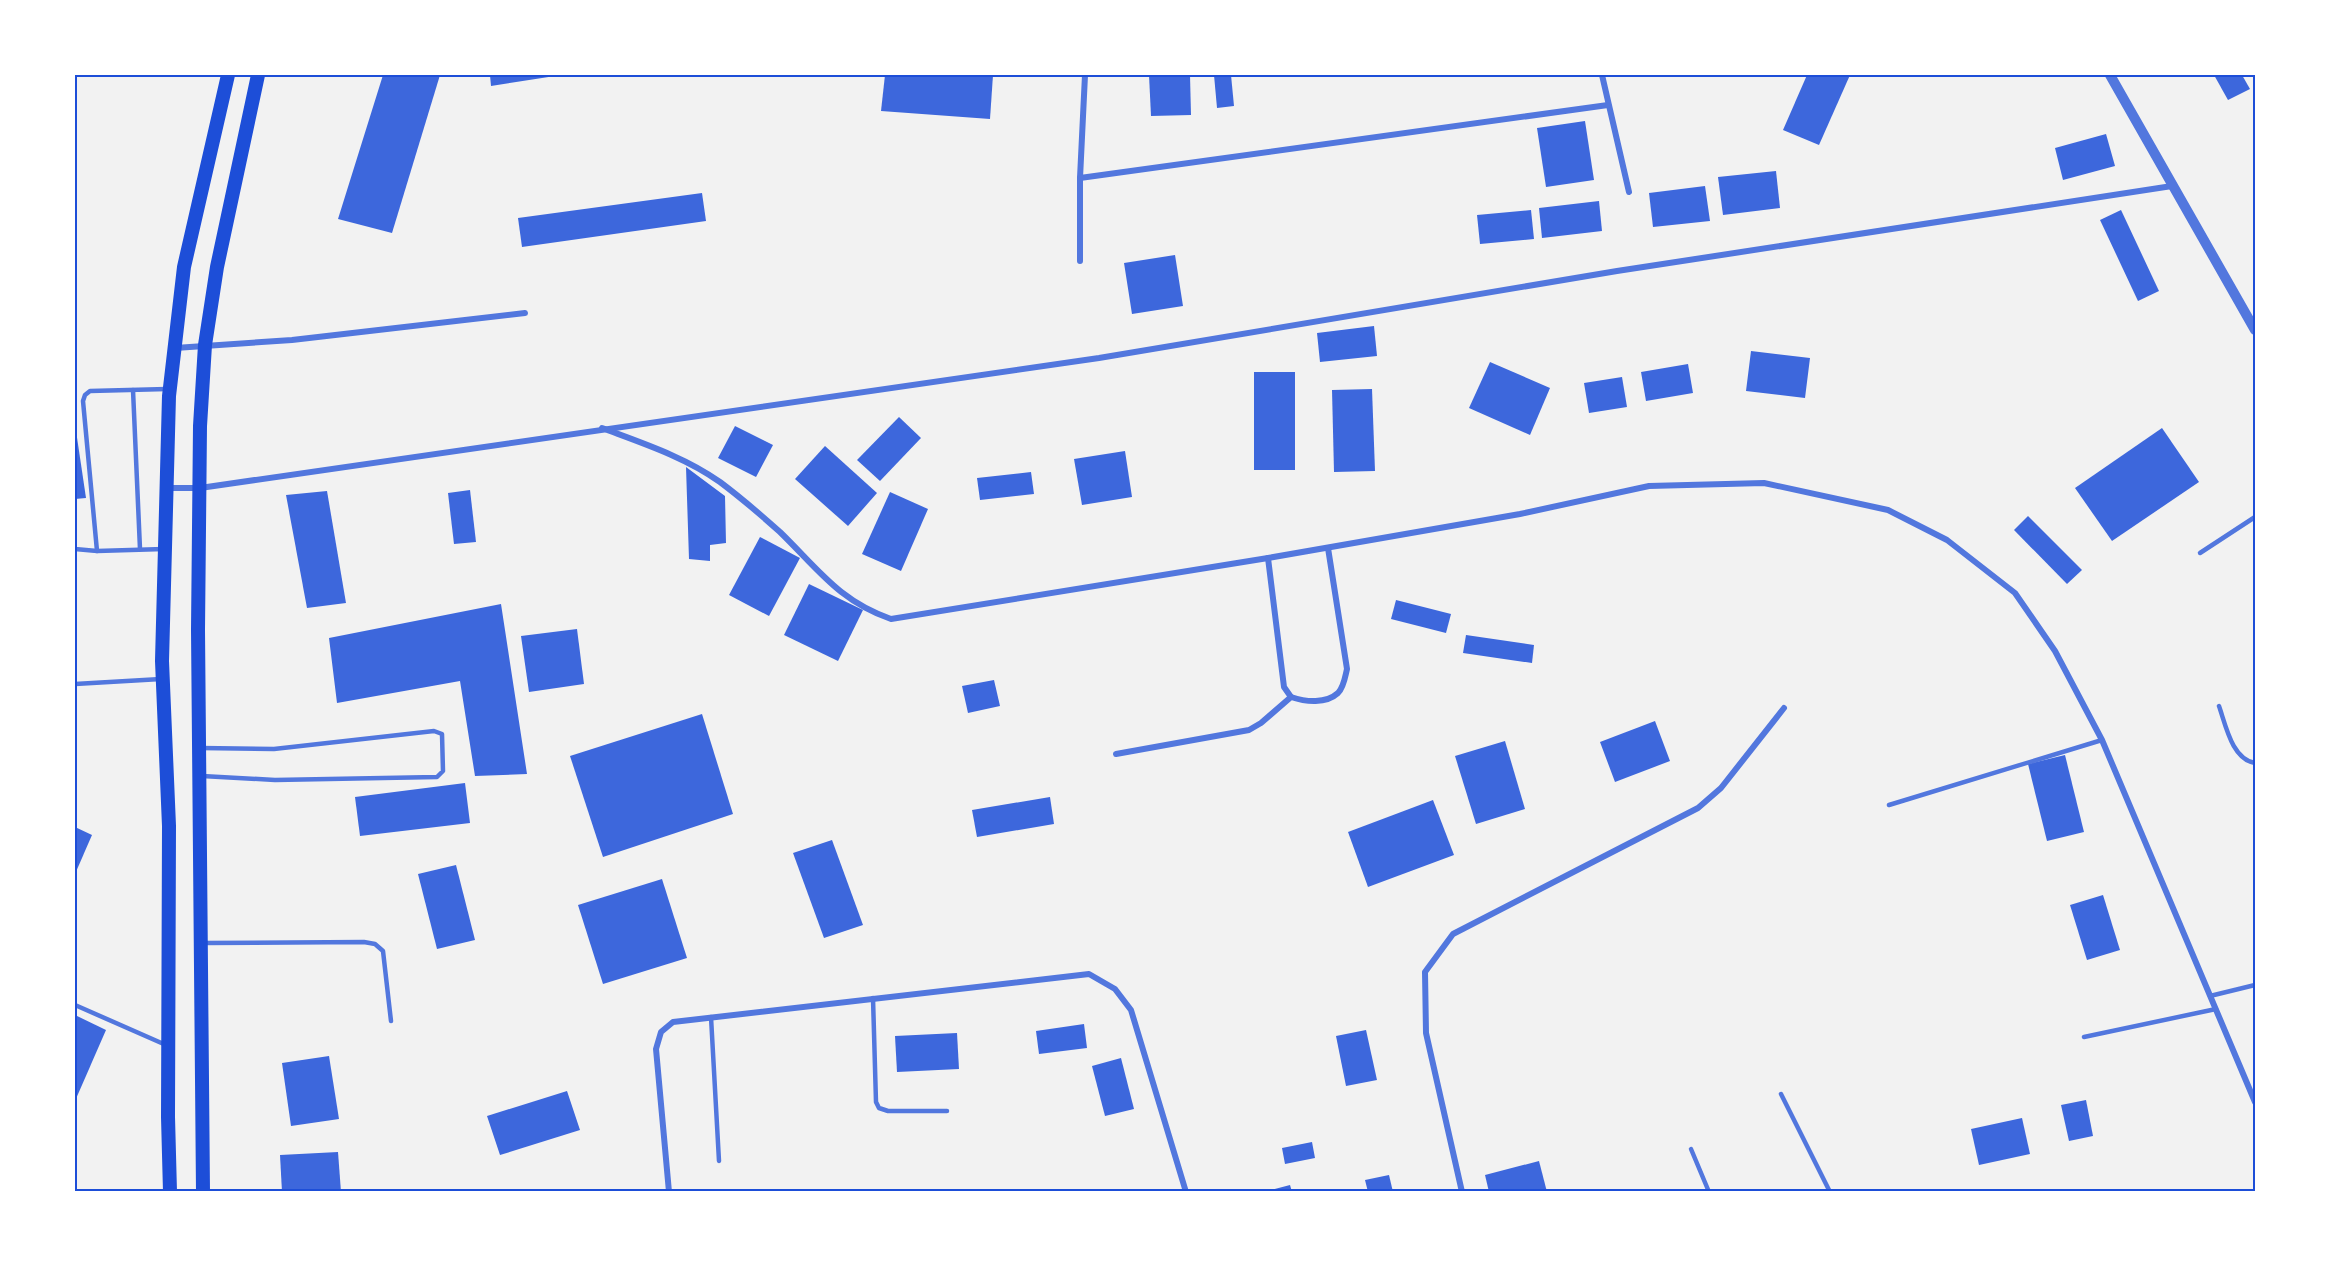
<svg xmlns="http://www.w3.org/2000/svg" width="2330" height="1267" font-family="'Source Sans 3',sans-serif">
<style>
.building{fill:#3d67dc}
.lines{fill:none;stroke-linecap:round;stroke-linejoin:round}
.service{stroke:#5277de;stroke-width:4.5}
.minor{stroke:#5277de;stroke-width:6}
.tertiary{stroke:#5277de;stroke-width:10}
.trunk{stroke:#1d4ed8;stroke-width:14}
.neatline{fill:none;stroke:#1d4ed8;stroke-width:2}
</style>
<rect width="100%" height="100%" fill="#f2f2f2"/>
<g class="building">
<polygon points="383,75 440,75 392,233 338,219"/>
<polygon points="490,75 555,75 555,76 491,86"/>
<polygon points="885,75 993,75 990,119 881,111"/>
<polygon points="1149,75 1190,75 1191,115 1151,116"/>
<polygon points="1214,75 1231,75 1234,106 1217,108"/>
<polygon points="1807,75 1850,75 1819,145 1783,130"/>
<polygon points="2214,75 2242,75 2250,89 2228,100"/>
<polygon points="1585,121 1594,180 1546,187 1537,128"/>
<polygon points="2106,134 2115,166 2063,180 2055,148"/>
<polygon points="1776,171 1780,208 1723,215 1718,177"/>
<polygon points="1705,186 1710,221 1653,227 1649,193"/>
<polygon points="702,193 706,221 522,247 518,218"/>
<polygon points="1599,201 1602,231 1542,238 1539,208"/>
<polygon points="1531,210 1534,239 1480,244 1477,215"/>
<polygon points="2121,210 2159,291 2138,301 2100,220"/>
<polygon points="1175,255 1183,306 1132,314 1124,263"/>
<polygon points="1374,326 1377,356 1320,362 1317,333"/>
<polygon points="1751,351 1810,358 1805,398 1746,391"/>
<polygon points="1490,362 1550,388 1530,435 1469,408"/>
<polygon points="1688,364 1693,393 1646,401 1641,372"/>
<rect x="1254" y="372" width="41" height="98"/>
<polygon points="1622,377 1627,407 1589,413 1584,383"/>
<polygon points="1372,389 1375,471 1334,472 1332,390"/>
<polygon points="899,417 921,438 880,481 857,460"/>
<polygon points="75,424 86,498 75,499"/>
<polygon points="735,426 773,445 756,477 718,458"/>
<polygon points="2162,428 2199,482 2112,541 2075,488"/>
<polygon points="825,446 877,493 848,526 795,479"/>
<polygon points="1125,451 1132,497 1082,505 1074,459"/>
<polygon points="686,467 725,496 726,543 710,545 710,561 689,559"/>
<polygon points="1031,472 1034,494 980,500 977,478"/>
<polygon points="470,490 476,542 454,544 448,493"/>
<polygon points="327,491 346,603 307,608 286,495"/>
<polygon points="890,492 928,509 901,571 862,554"/>
<polygon points="2028,516 2082,570 2067,584 2014,530"/>
<polygon points="760,537 800,558 769,616 729,595"/>
<polygon points="809,584 863,610 838,661 784,635"/>
<polygon points="1396,600 1451,614 1446,633 1391,619"/>
<polygon points="501,604 527,774 475,776 460,681 337,703 329,638"/>
<polygon points="577,629 584,684 529,692 521,636"/>
<polygon points="1466,635 1534,645 1532,663 1463,653"/>
<polygon points="994,680 1000,706 968,713 962,686"/>
<polygon points="702,714 733,814 603,857 570,756"/>
<polygon points="1655,721 1670,761 1615,782 1600,742"/>
<polygon points="1505,741 1525,809 1476,824 1455,756"/>
<polygon points="2065,755 2084,832 2047,841 2028,764"/>
<polygon points="465,783 470,823 360,836 355,797"/>
<polygon points="1050,797 1054,824 977,837 972,810"/>
<polygon points="1433,800 1454,855 1368,887 1348,832"/>
<polygon points="75,827 92,835 75,874"/>
<polygon points="832,840 863,925 824,938 793,853"/>
<polygon points="456,865 475,940 437,949 418,874"/>
<polygon points="662,879 687,958 603,984 578,905"/>
<polygon points="2103,895 2120,950 2087,960 2070,905"/>
<polygon points="75,1015 106,1030 75,1101"/>
<polygon points="1084,1024 1087,1048 1039,1054 1036,1031"/>
<polygon points="1366,1030 1377,1080 1346,1086 1336,1036"/>
<polygon points="957,1033 959,1069 897,1072 895,1036"/>
<polygon points="329,1056 339,1119 291,1126 282,1063"/>
<polygon points="1121,1058 1134,1109 1105,1116 1092,1066"/>
<polygon points="567,1091 580,1130 500,1155 487,1116"/>
<polygon points="2086,1100 2093,1136 2069,1141 2061,1105"/>
<polygon points="2022,1118 2030,1154 1979,1165 1971,1129"/>
<polygon points="1312,1142 1315,1158 1285,1164 1282,1148"/>
<polygon points="338,1152 341,1192 282,1192 280,1155"/>
<polygon points="1539,1161 1547,1192 1489,1192 1485,1175"/>
<polygon points="1389,1175 1393,1192 1368,1192 1365,1180"/>
<polygon points="1290,1185 1292,1192 1267,1192 1267,1191"/>
</g>
<g class="lines">
<g class="service">
<polyline points="133,390 140,549"/>
<polyline points="75,549 97,551 164,549"/>
<polyline points="97,551 83,401 85,395 90,391 167,389"/>
<polyline points="2200,553 2255,517"/>
<polyline points="75,684 161,679"/>
<path d="M 2219,706 C 2226,726 2232,759 2255,763"/>
<polyline points="200,748 274,749 434,731 442,734 443,771 437,777 275,780 202,776"/>
<polyline points="1889,805 2102,740"/>
<polyline points="204,943 364,942 375,944 383,951 391,1021"/>
<polyline points="2210,996 2255,985"/>
<polyline points="873,998 876,1102 879,1108 888,1111 947,1111"/>
<polyline points="75,1005 166,1045"/>
<polyline points="711,1017 719,1161"/>
<polyline points="2084,1037 2216,1009"/>
<polyline points="1781,1094 1830,1192"/>
<polyline points="1691,1149 1709,1192"/>
</g>
<g class="minor">
<polyline points="1602,75 1629,192"/>
<polyline points="1080,178 1608,105"/>
<polyline points="1080,261 1080,178 1085,75"/>
<polyline points="175,348 292,340 525,313"/>
<path d="M 602,428 C 642,443 685,457 720,482 C 740,497 761,515 780,532 C 818,569 839,601 891,619 L 1268,558 L 1520,514 L 1649,486 L 1764,483 L 1888,510 L 1947,540 L 2015,593 L 2055,651 L 2102,740 L 2255,1102"/>
<polyline points="168,488 200,488 1099,358 1617,271 2172,186"/>
<polyline points="1268,558 1284,687 1291,697"/>
<path d="M 1116,754 L 1249,730 L 1261,723 L 1291,697 C 1306,702 1326,704 1338,693 C 1344,687 1345,677 1347,669 L 1328,548"/>
<polyline points="669,1192 656,1049 661,1032 673,1022 1089,974 1115,989 1131,1010 1186,1192"/>
<polyline points="1462,1192 1426,1033 1425,972 1453,934 1698,808 1721,788 1784,708"/>
</g>
<polyline class="tertiary" points="2110,75 2255,330"/>
<g class="trunk">
<polyline points="170,1192 168,1117 169,826 162,661 169,396 184,267 228,75"/>
<polyline points="203,1192 198,630 200,426 205,345 217,267 258,75"/>
</g>
</g>
<rect width="2330" height="1267" fill="none" stroke="#ffffff" stroke-width="153"/>
<rect x="76" y="76" width="2178" height="1114" class="neatline"/>
</svg>
